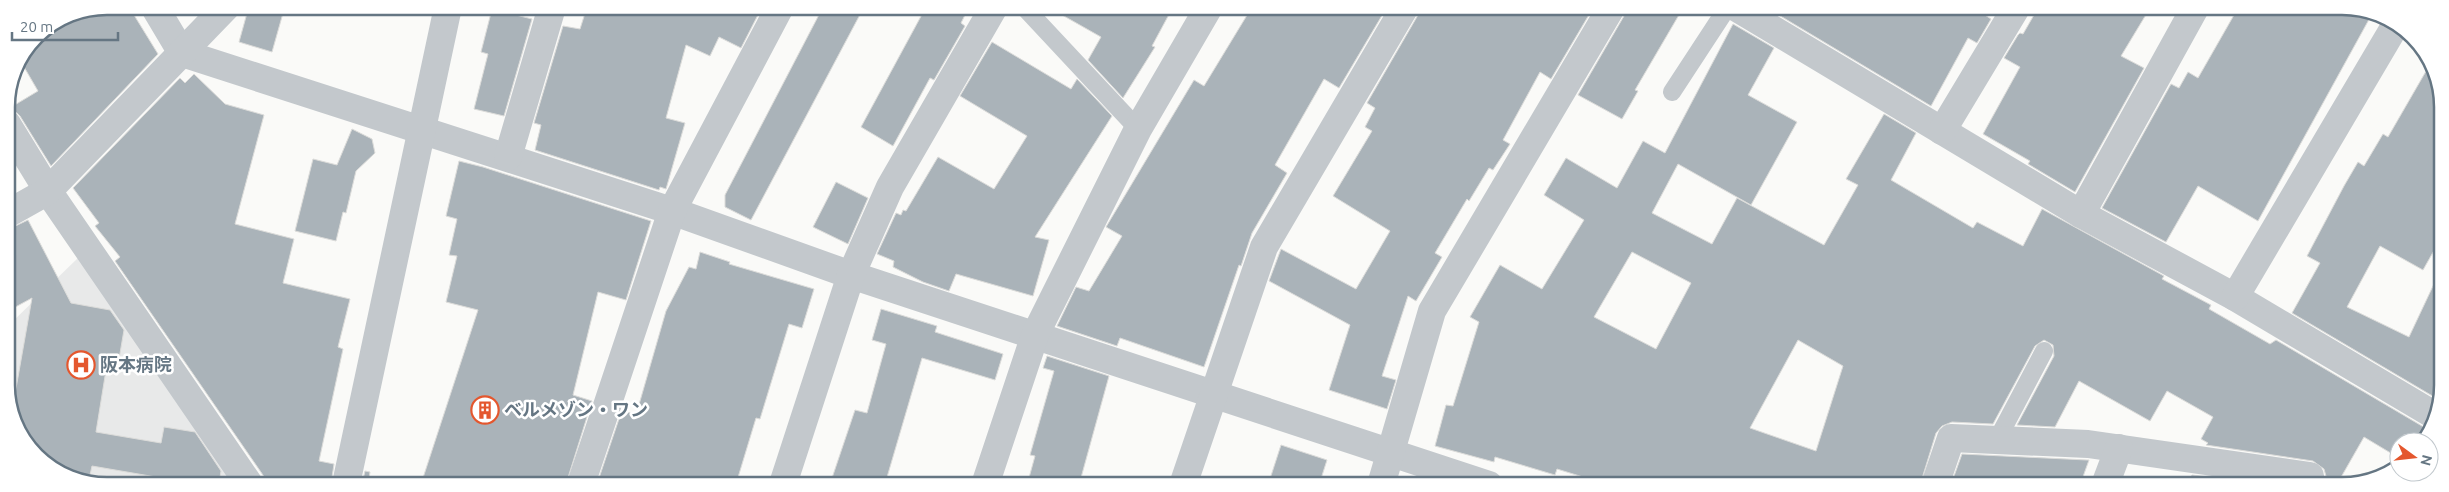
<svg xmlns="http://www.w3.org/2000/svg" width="2449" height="492" font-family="Ubuntu,'Noto Sans JP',sans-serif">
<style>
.built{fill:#e8e9e9}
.building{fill:#aab3b9;stroke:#dcdcda;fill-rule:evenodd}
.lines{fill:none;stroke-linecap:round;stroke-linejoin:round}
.service{stroke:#c3c8cc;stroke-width:18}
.minor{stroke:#c3c8cc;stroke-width:28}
.tertiary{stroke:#c3c8cc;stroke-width:28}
.labels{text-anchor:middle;stroke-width:5;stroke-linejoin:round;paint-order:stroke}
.poi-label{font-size:18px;font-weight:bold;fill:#657683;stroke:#fff;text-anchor:start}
.rim{fill:none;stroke:#657683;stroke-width:2.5}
</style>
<rect width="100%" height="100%" fill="#fafaf8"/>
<polygon class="built" points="79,257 237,484 88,484 36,456 8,405 8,326"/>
<g class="building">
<polygon points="107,6 125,6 134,15 158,54 51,166 20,116 15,111 8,109 38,91 20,60 36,36 69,14"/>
<polygon points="249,6 285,6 272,52 239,42"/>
<polygon points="587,7 762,7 741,48 719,37 710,56 686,45 666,118 685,123 666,189 660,187 659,190 535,150 541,125 534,123 563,26 580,29"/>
<polygon points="823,7 864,7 751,220 725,207 725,195"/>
<polygon points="926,7 969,7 961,23 965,26 934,80 930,78 893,146 861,127"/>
<polygon points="1048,7 1173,7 1152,46 1155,47 1123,98 1088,60 1101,37"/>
<polygon points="1252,7 1387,7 1339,88 1324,79 1275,165 1287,173 1252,233 1241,266 1239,265 1204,367 1120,338 1117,346 1057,326 1076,287 1089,291 1122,236 1106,227 1194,80 1204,86"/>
<polygon points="1421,7 1593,8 1551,79 1540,72 1503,140 1510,144 1493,170 1489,168 1469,201 1467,199 1435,253 1442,257 1416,301 1408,296 1382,376 1396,380 1387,409 1329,390 1350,325 1269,281 1281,249 1356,289 1390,231 1333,196 1372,131 1365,127 1375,108 1367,103 1418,15"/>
<polygon points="1627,8 1683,8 1635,90 1638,91 1622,119 1578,95 1624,16"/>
<polygon points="1767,8 1985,8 1982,13 1991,19 1977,43 1968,38 1931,106"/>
<polygon points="2038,8 2150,8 2121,56 2144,68 2075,192 2028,164 2030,161 1983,134 2020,67 2004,58 2018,35 2020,33 2023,34"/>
<polygon points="2238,8 2361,8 2372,14 2258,221 2198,186 2166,242 2102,208 2171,84 2179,88 2188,72 2198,78"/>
<polygon points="492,9 532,19 504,116 474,109 488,54 481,52"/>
<path d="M 1733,24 L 1774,48 L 1748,95 L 1797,122 L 1751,205 L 1678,164 L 1652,213 L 1712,244 L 1737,198 L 1824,245 L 1858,185 L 1846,179 L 1884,114 L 1916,133 L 1891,180 L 1973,228 L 1977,222 L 2023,246 L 2042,209 L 2164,276 L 2162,279 L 2211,305 L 2209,309 L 2270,344 L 2276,340 L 2427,429 L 2419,442 L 2399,442 L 2399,458 L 2364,437 L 2336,486 L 2323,486 L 2326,476 L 2324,469 L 2313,461 L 2206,445 L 2208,443 L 2201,439 L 2213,417 L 2167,391 L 2150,421 L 2079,381 L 2055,427 L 2017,425 L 2054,356 L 2053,345 L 2044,340 L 2035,346 L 1993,424 L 1952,422 L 1942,426 L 1936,433 L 1920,485 L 1609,485 L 1557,469 L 1555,475 L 1495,457 L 1494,462 L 1435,446 L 1446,405 L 1453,406 L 1479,322 L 1470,317 L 1500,265 L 1542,289 L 1584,220 L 1544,195 L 1566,158 L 1617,188 L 1643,141 L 1665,153 ZM 1632,252 L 1691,283 L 1656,349 L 1594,317 ZM 1798,340 L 1843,366 L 1816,451 L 1750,428 Z"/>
<polygon points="992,42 1071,89 1077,79 1112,116 1035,237 1049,240 1033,296 956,274 949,291 923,282 893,267 894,261 877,254 896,213 901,215 903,210 906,211 938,157 994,189 1027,136 960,96"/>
<polygon points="2429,66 2441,87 2441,238 2423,270 2380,246 2347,307 2409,337 2441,269 2441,401 2292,313 2320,263 2307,256 2344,186 2358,162 2364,166 2383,134 2388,137"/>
<polygon points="194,74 225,104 264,115 235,224 294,239 283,283 350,299 338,347 343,349 319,461 334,464 331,484 295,484 265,478 115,261 120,257 95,226 99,223 73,188 180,78 185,83"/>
<polygon points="352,129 372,139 375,153 356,171 346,213 343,212 336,241 295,231 313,159 337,165"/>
<polygon points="459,161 483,167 651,221 626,300 598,292 573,395 592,401 566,484 421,484 478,310 446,302 457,256 449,255 457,219 446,216"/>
<polygon points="7,178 14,192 7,196"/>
<polygon points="836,182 868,198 848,244 813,227"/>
<polygon points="28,220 71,303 110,310 124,330 118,365 107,364 96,432 161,443 164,427 195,432 221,471 219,484 154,484 156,477 92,466 88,484 36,456 12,411 32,298 8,311 7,230"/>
<polygon points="700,252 730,262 729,264 814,289 802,328 789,324 760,419 756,418 736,484 597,484 622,410 636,415 666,311 689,267 696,269"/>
<polygon points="881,309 937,326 935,332 1003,354 995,380 922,358 885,484 830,484 855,410 867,413 886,344 872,340"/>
<polygon points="1047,356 1109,376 1079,485 1027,485 1035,456 1030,455 1054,371 1043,368"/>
<polygon points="1281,445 1327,460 1319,485 1268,485"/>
<polygon points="1962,454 2087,460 2089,460 2080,485 1973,485 1953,479"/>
<polygon points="365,471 370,472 368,484 362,484"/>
<polygon points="2192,475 2266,485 2186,485"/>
</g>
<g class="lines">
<g class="service">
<polyline points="1024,7 1138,129"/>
<polyline points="1672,92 1727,8"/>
<polyline points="1997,440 2044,351"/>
</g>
<g class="minor">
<polyline points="154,6 182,53 672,211 851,275 1489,485"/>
<polyline points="1737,8 2081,214 2235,297 2434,415"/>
<polyline points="7,124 48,191 249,484"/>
<polyline points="1942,131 2016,8"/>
<polyline points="508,157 552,7"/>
<polyline points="7,214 48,191 227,6"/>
<polyline points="2081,214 2195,8"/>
<polyline points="2235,297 2395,26"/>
<polyline points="581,484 672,211 780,7"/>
<polyline points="783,484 851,275 890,187 994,7"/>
<polyline points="985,485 1035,335 1138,129 1209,7"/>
<polyline points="1183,485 1264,247 1405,7"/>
<polyline points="1381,485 1432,311 1611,8"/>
<polyline points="1935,485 1951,438 2088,444 2310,476 2305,486"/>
<polyline points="2105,485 2119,448"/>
</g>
<polyline class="tertiary" points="346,484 448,7"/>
</g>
<defs>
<g id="hospital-ring" transform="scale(1.4375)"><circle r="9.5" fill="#fff" stroke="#e4572e" stroke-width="1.5"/><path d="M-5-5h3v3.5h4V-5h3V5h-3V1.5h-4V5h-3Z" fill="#e4572e"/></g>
<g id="building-ring" transform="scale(1.4375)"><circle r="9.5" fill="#fff" stroke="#e4572e" stroke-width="1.5"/><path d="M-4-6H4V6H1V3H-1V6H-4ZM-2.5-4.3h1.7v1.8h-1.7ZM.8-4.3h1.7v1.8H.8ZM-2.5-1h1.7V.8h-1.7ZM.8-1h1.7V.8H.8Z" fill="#e4572e"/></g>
</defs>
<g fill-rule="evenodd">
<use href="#hospital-ring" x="81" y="365"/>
<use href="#building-ring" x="485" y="410"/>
</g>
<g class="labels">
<g class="poi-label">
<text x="100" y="371">阪本病院</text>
<text x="504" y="416">ベルメゾン・ワン</text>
</g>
</g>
<path d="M0 0H2449V492H0ZM107 15H2342A92 92 0 0 1 2434 107V385A92 92 0 0 1 2342 477H107A92 92 0 0 1 15 385V107A92 92 0 0 1 107 15Z" fill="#fff" fill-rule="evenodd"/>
<path class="rim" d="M107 15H2342A92 92 0 0 1 2434 107V385A92 92 0 0 1 2342 477H107A92 92 0 0 1 15 385V107A92 92 0 0 1 107 15Z"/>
<g transform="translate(2414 457) rotate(105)"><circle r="24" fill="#ffffff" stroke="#c1c8cd"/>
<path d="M0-4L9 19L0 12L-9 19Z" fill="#e4572e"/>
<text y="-8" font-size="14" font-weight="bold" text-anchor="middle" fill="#657683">N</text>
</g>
<path d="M12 32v8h106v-8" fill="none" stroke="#657683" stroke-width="2.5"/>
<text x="20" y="32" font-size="15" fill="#657683" stroke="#ffffff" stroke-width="4" paint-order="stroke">20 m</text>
</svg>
